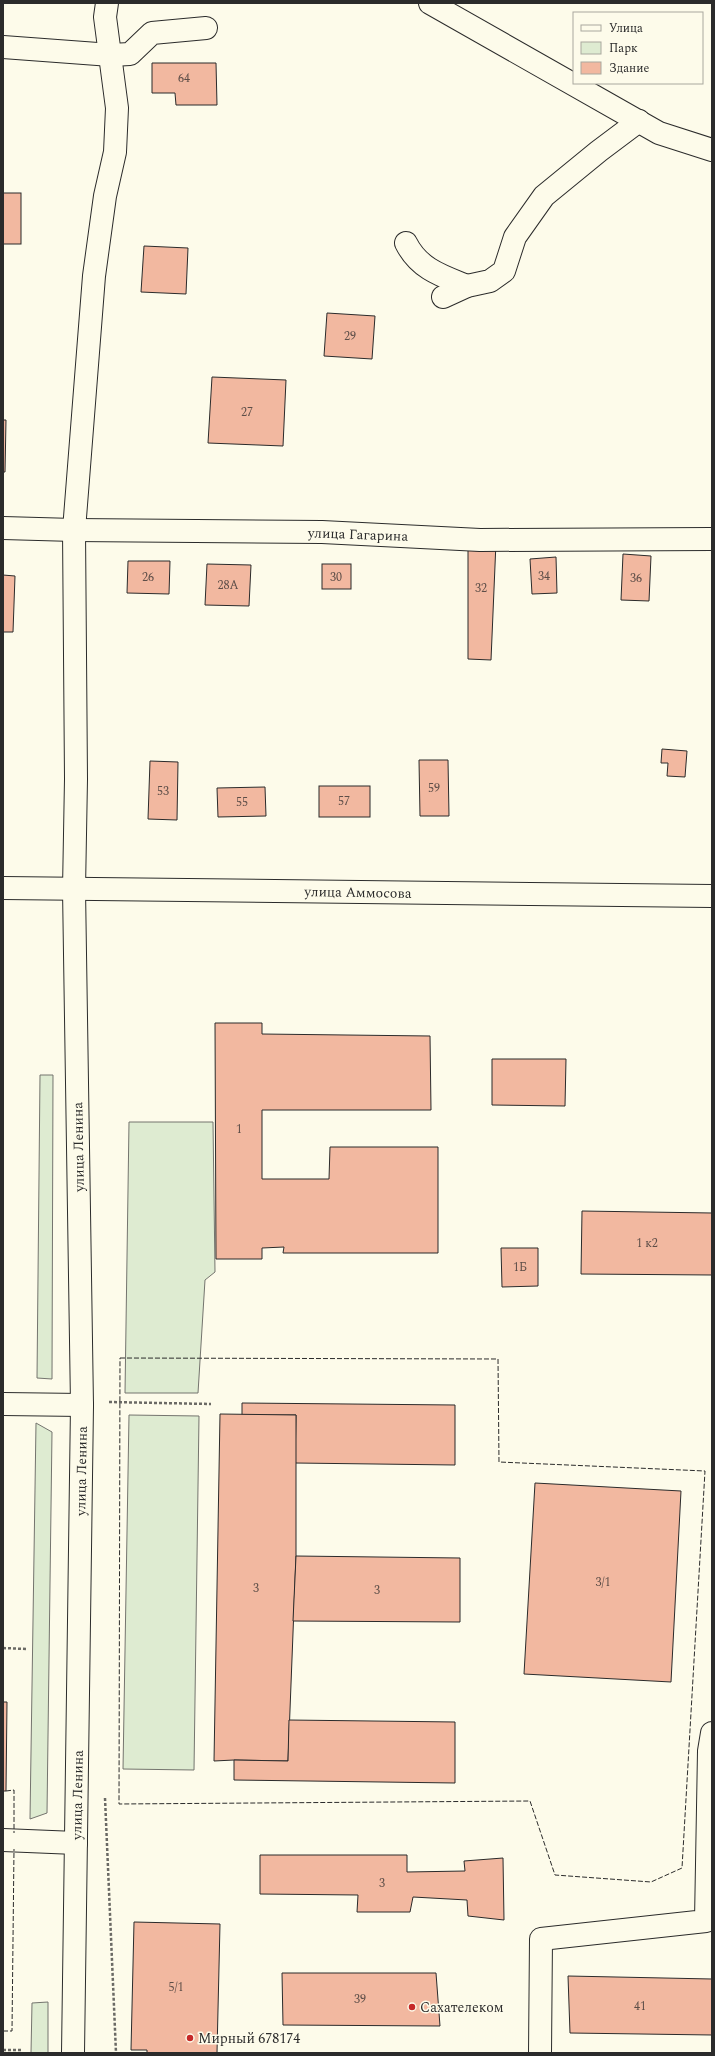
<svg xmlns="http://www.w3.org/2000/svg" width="715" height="2056" font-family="Spectral,serif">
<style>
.green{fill:#deebd1;stroke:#74746e}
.building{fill:#f2b8a0;stroke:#2b2b2b}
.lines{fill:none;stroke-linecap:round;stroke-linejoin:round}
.minor-casing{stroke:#2b2b2b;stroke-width:24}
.major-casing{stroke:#2b2b2b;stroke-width:24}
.path{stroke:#6a6964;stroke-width:2.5;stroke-dasharray:3 2;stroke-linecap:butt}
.minor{stroke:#fdfbea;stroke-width:22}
.major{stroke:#fdfbea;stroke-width:22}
.fence{stroke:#2b2b2b;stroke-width:1;stroke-dasharray:5 2;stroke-linecap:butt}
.poi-dot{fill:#c62828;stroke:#fdfbea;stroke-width:1.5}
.labels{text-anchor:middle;stroke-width:3;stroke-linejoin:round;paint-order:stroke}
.number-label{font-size:12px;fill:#5d4e48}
.street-label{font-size:14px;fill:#2b2b2b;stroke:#fdfbea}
.poi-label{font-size:14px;fill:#2b2b2b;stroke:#fdfbea;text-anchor:start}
</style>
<rect width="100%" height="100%" fill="#fdfbea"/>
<g class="green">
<polygon points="40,1075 53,1075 52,1379 37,1378"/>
<polygon points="129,1122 213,1122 215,1272 205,1280 198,1393 125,1393"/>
<polygon points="129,1415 199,1416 194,1770 123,1769"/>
<polygon points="36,1423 52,1432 47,1813 30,1819"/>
<polygon points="48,2002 48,2053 31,2053 32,2003"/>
</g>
<g class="building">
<polygon points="152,63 216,63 217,105 176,105 175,93 152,93"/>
<rect x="3" y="193" width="18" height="51"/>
<polygon points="144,246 188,248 186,294 141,292"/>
<polygon points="327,313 375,316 372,359 324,356"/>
<polygon points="212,377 286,380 283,446 208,443"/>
<polygon points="3,420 6,420 5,472 3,472"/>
<polygon points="468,542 496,542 491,660 468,659"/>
<polygon points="623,554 651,556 649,601 621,600"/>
<polygon points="556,557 557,593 532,594 530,559"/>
<polygon points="128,561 170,561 169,594 127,593"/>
<polygon points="207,564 251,565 249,606 205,605"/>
<rect x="322" y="564" width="29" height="25"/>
<polygon points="3,575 15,576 13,632 3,632"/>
<polygon points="662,749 687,751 685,777 667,776 668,763 661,763"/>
<polygon points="419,760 448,760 449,816 420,816"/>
<polygon points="150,761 178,762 177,820 148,819"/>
<rect x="319" y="786" width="51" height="31"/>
<polygon points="265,787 266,816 218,817 217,788"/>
<polygon points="215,1023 262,1023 262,1034 430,1036 431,1110 262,1110 262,1179 329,1179 330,1147 438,1147 438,1253 283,1253 284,1247 262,1248 262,1259 216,1259"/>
<polygon points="492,1059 566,1059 565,1106 492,1105"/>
<polygon points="582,1211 712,1213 712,1275 581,1274"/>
<polygon points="501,1248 538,1248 538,1286 502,1287"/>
<polygon points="242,1403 455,1405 455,1465 295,1463 296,1415 242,1415"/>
<polygon points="220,1414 296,1415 296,1556 288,1761 234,1760 214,1761"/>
<polygon points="535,1483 681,1491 671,1682 524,1674"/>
<polygon points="296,1556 460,1558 460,1622 293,1621"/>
<polygon points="3,1702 7,1702 6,1791 3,1791"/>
<polygon points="289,1720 455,1722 455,1783 234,1780 234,1760 288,1761"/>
<polygon points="260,1855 407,1855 407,1872 465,1871 464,1861 503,1858 504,1920 468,1916 467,1900 413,1897 410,1912 357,1912 358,1895 260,1894"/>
<polygon points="134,1922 220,1924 217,2053 147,2053 147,2050 131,2050"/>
<polygon points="282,1973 436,1973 440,2026 283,2025"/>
<polygon points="568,1976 712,1979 712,2035 570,2033"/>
</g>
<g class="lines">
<g class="minor-casing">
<g id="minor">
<polyline points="430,3 659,133 712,150"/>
<polyline points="3,47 111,55 130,54 152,33 206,28"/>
<path d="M 406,243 C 419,269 442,276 467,286"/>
<polyline points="443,297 467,286 490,281 504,271 515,237 544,196 599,151 639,121"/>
<polyline points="3,528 74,530 322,532 480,540 712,539"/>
<polyline points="74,889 76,779 74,530 94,276 105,196 115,152 117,108 105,17 107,3"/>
<polyline points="3,1404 82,1405"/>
<polyline points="3,1840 76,1843"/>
<polyline points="540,2053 541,1939 706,1921 709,1751 712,1733"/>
</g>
</g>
<g class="major-casing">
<g id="major">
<polyline points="3,888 712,896"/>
<polyline points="73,2053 82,1405 74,889"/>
</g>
</g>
<g class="path">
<polyline points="109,1402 211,1404"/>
<polyline points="3,1648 26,1649"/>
<polyline points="105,1798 116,2053"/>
<polyline points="3,2050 23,2050"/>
</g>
<use href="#minor" class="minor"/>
<use href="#major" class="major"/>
<g class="fence">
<polygon points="120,1358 498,1359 499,1462 705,1471 682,1868 651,1882 555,1875 530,1801 119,1804"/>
<polyline points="6,1791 14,1790 14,1833"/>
<polyline points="3,2031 12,2031 14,1849"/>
</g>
</g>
<g class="poi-dot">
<circle cx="412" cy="2007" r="4"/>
<circle cx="190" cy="2038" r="4"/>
</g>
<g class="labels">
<g class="number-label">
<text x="184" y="82">64</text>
<text x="350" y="340">29</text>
<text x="247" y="416">27</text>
<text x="544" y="580">34</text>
<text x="148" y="581">26</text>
<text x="336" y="581">30</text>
<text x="636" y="582">36</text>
<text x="228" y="589">28А</text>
<text x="481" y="592">32</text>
<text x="434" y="792">59</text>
<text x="163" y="795">53</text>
<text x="344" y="805">57</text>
<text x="242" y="806">55</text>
<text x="239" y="1133">1</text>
<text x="647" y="1247">1 к2</text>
<text x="520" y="1271">1Б</text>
<text x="603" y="1586">3/1</text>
<text x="256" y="1592">3</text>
<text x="377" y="1594">3</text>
<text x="382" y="1887">3</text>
<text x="176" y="1991">5/1</text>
<text x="360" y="2003">39</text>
<text x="640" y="2010">41</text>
</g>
<g class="street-label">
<text transform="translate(358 534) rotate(2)" y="5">улица Гагарина</text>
<text transform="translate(358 892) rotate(1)" y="5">улица Аммосова</text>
<text transform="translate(78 1147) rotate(-91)" y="5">улица Ленина</text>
<text transform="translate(81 1471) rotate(-89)" y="5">улица Ленина</text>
<text transform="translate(77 1795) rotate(-89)" y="5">улица Ленина</text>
</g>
<g class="poi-label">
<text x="420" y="2012">Сахателеком</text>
<text x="198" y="2043">Мирный 678174</text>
</g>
</g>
<rect width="715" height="2056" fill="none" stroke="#2b2b2b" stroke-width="8"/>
<rect x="573" y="12" width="130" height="72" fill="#fdfbea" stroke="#a9a89e"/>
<rect x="581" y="25" width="20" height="6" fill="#fdfbea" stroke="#a9a89e"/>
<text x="609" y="32" font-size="12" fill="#2b2b2b">Улица</text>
<rect x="581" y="42" width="20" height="12" fill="#deebd1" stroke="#a9a89e"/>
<text x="609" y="52" font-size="12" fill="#2b2b2b">Парк</text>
<rect x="581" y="62" width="20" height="12" fill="#f2b8a0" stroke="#a9a89e"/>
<text x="609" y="72" font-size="12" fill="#2b2b2b">Здание</text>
</svg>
